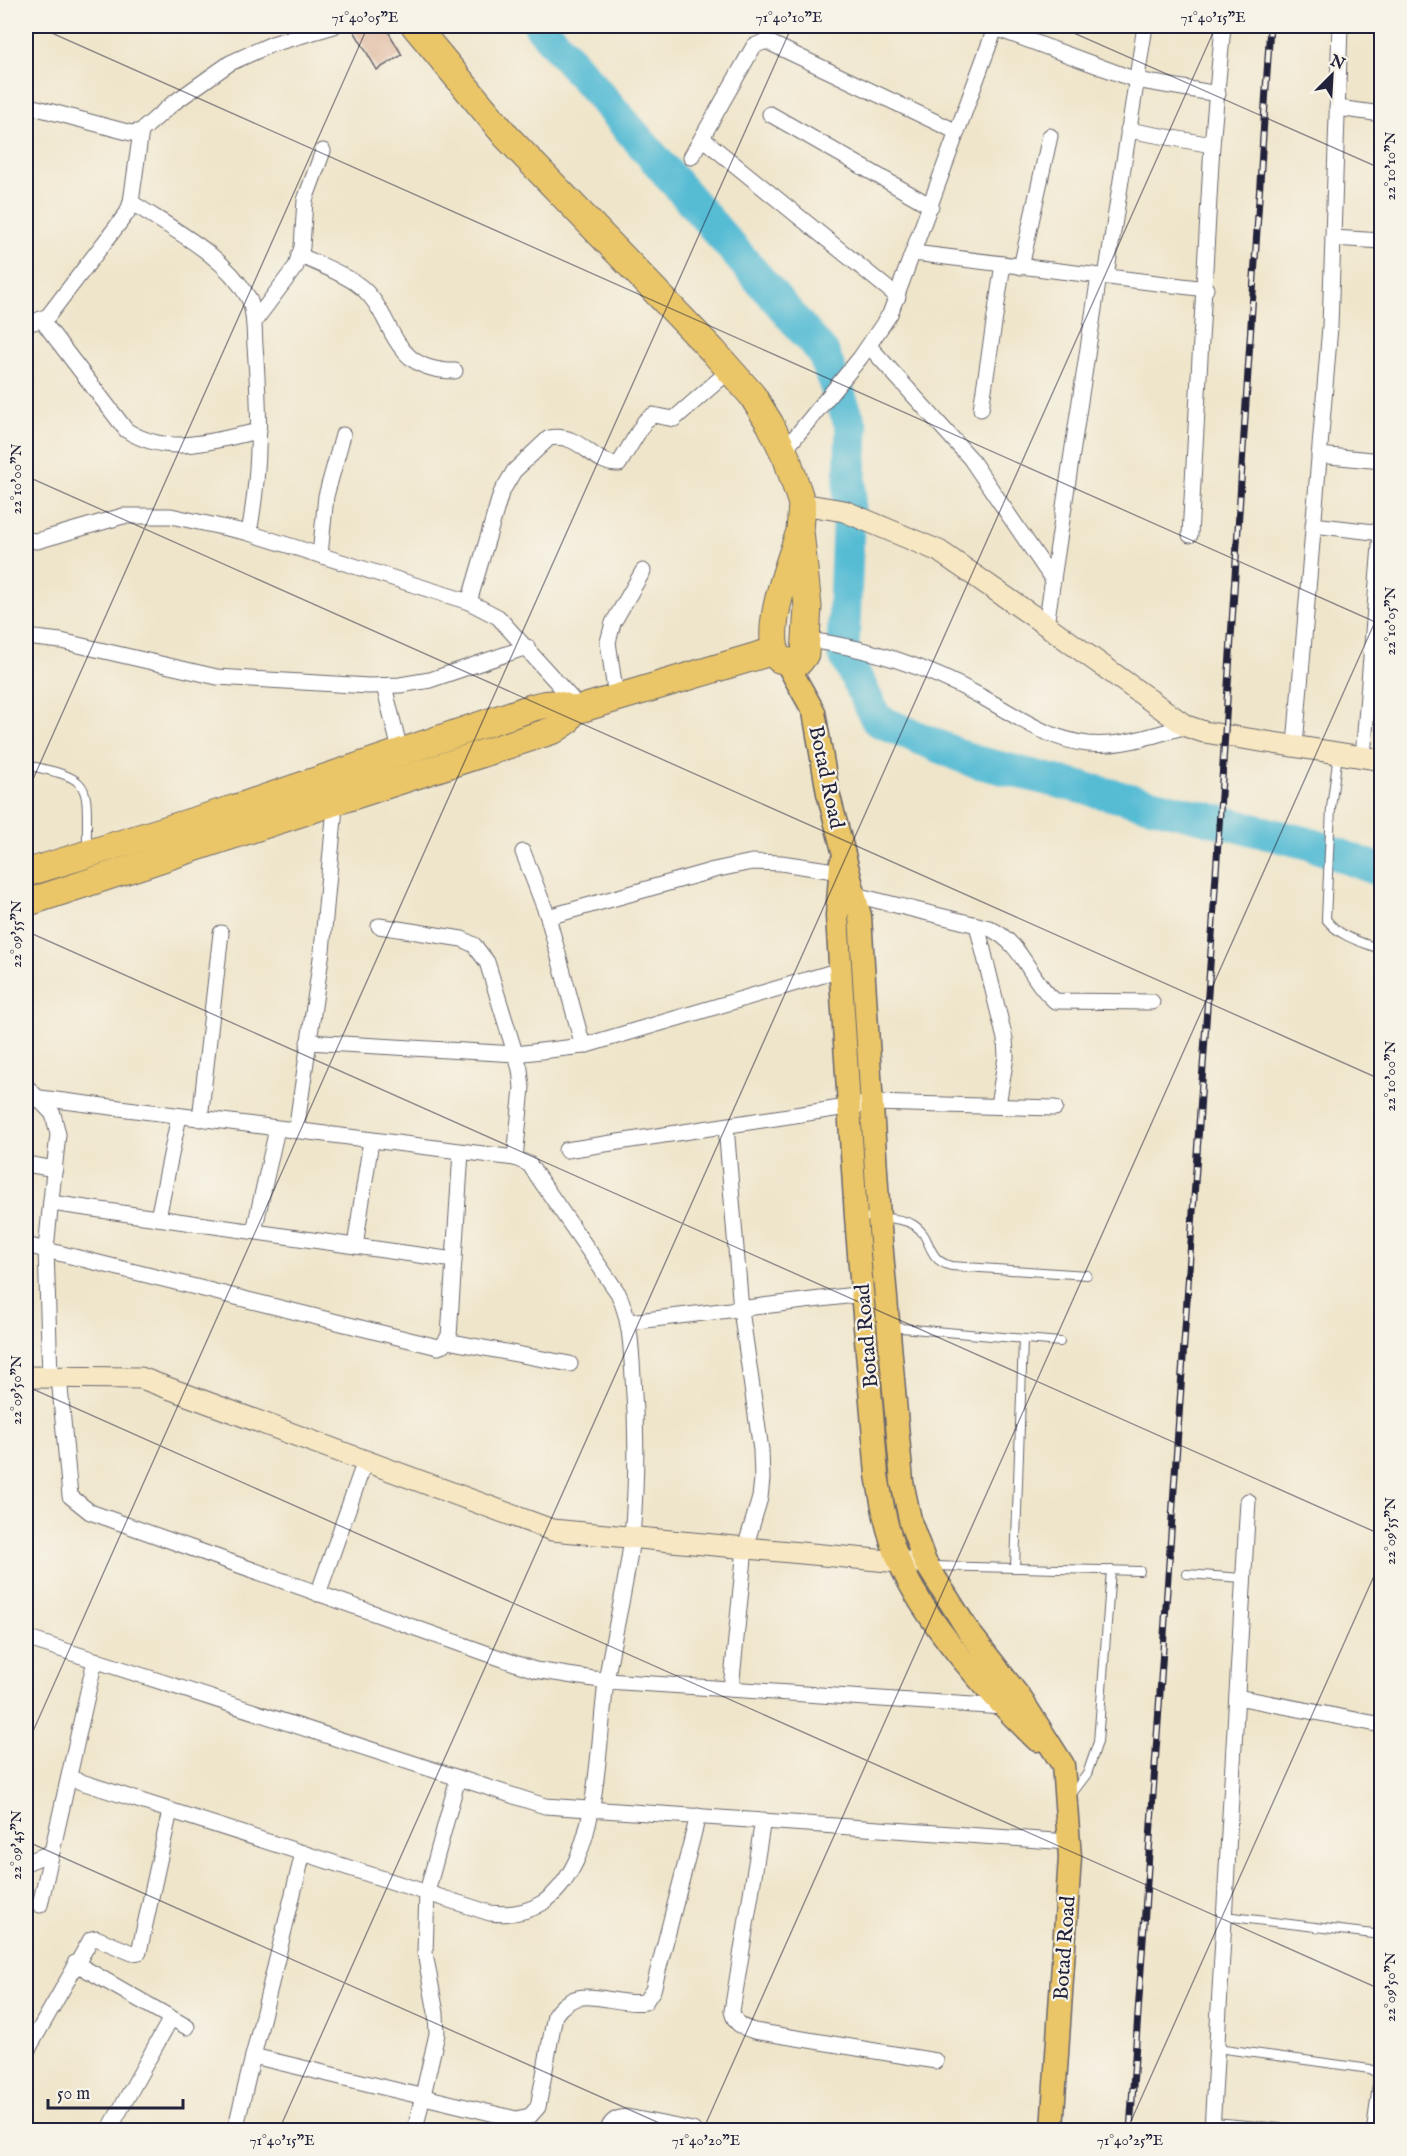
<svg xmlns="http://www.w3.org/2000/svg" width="1407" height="2156" font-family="'IM FELL English',serif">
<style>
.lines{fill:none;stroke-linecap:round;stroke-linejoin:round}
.river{stroke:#56bcd4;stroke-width:33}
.building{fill:#d6a081}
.lane-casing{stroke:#6a666d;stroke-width:10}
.street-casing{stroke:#6a666d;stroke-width:17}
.secondary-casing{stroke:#6a666d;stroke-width:23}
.primary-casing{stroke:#6a666d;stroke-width:25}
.highway-casing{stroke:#6a666d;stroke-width:29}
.lane{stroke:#fff;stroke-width:8}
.street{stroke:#fff;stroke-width:15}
.secondary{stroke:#f7e8c3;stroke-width:21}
.primary{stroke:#eac669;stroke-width:22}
.highway{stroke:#eac669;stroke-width:27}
.rail-casing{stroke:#22223b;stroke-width:7}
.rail{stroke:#f7f3e8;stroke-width:4.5;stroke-dasharray:14;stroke-linecap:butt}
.ticks{fill:none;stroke:#22223b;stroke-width:1.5;stroke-opacity:0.45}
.labels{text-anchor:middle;stroke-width:4.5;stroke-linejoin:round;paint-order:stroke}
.street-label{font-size:21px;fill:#22223b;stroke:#f7f3e8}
.neatline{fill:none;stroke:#22223b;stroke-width:2}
.ticks-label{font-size:15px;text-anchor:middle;fill:#22223b}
</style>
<rect width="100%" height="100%" fill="#f7f3e8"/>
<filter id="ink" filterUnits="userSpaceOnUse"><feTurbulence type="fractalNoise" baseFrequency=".0167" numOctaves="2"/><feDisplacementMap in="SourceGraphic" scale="12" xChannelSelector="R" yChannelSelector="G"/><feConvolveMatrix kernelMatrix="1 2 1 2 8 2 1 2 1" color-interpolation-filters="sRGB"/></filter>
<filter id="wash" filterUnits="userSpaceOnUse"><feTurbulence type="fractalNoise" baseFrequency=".008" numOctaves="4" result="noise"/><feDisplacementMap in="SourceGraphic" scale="24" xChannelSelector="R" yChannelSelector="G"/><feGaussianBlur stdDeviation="1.35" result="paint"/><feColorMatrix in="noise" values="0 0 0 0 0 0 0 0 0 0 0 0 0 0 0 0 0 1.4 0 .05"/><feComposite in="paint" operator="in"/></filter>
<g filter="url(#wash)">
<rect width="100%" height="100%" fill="#efe5ca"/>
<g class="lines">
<polyline class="river" points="540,26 823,353 852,428 843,651 877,720 973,761 1311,844 1382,871"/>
</g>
<g id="blocks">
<polygon class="building" points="359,26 385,26 402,55 377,70 353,29"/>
</g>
</g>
<g filter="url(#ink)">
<use href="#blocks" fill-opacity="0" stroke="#6a666d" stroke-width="1.5"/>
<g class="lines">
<g class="lane-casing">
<g id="lane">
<path d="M 1338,754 L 1331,808 L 1326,919 C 1339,937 1362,942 1382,950"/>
<path d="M 26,765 C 96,780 86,782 87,850"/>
<path d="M 857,1217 C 873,1218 900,1216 914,1225 C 933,1237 925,1259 951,1266 L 1087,1275"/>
<polyline points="890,1327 1060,1342"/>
<polyline points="932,1566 1140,1571"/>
<polyline points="1015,1568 1023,1339"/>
<polyline points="1187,1574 1243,1578"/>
<polyline points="1071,1795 1087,1774 1098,1742 1111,1570"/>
<polyline points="1224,1916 1382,1935"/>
<polyline points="1217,2048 1370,2069 1376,2072 1378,2078 1371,2130"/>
<polyline points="1213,2122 1303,2130"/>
</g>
</g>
<g class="street-casing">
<g id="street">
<polyline points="990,26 1136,80 1218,94"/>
<polyline points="26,105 131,133 141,131 172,104 230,63 272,44 334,26"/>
<polyline points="1337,108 1382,114"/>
<polyline points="770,114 931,206"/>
<polyline points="1128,130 1212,145"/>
<polyline points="702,138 898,297"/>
<polyline points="691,157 754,46 766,41 957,132"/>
<path d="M 131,202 C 170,228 224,254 248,297 C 255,310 254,331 255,346 C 260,412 261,467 249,533"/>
<polyline points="1333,238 1382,241"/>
<polyline points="914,253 1206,289"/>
<path d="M 299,255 C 318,264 340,272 357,284 C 397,312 385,371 455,371"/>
<polyline points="1021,267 1050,136"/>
<polyline points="1106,277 1145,26"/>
<path d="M 41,319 L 126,430 C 169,458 213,440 259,431"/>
<polyline points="254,322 296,266 302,247 305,200 323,151"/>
<polyline points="26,323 34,322 48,316 127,213 131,202 141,131"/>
<polyline points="869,346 970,458 1053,580"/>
<polyline points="981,409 1003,264"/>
<polyline points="783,452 860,358 890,314 996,26"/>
<polyline points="1319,455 1382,461"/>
<polyline points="1313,525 1382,533"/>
<polyline points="1190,535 1212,145 1223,26"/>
<polyline points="26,540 37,541 123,516 171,516 249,533 469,602 498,617 580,708"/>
<polyline points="320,555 326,496 343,435"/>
<path d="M 469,602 L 501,493 L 514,471 L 549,438 C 581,432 592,465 619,464 L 645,421 L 653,415 L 674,419 L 730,370"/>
<polyline points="1046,625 1099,276"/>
<polyline points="26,637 61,641 217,677 369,686 400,685 430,680 527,647"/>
<path d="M 808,640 C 869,648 926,666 980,696 C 1016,715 1046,739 1088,744 C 1121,747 1154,735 1186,726"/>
<polyline points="384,686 400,750"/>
<polyline points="616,697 608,642 613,623 643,571"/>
<polyline points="1295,745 1330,327 1340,26"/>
<polyline points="1363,757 1381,533"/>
<polyline points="523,852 548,917 583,1046"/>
<path d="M 855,895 L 989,928 C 1025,945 1027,977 1055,1001 L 1152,1002"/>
<polyline points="548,917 714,870 752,862 781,863 841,872"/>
<polyline points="977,925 1005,1039 1006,1057 998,1105"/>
<polyline points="379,926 462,939 474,945 487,962 520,1069 522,1088 515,1158"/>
<polyline points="308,1042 516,1054 583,1046 840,970"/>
<polyline points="26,1086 53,1114 58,1134 46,1248 50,1377"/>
<path d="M 40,1098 L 515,1158 L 529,1164 L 618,1293 C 631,1321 631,1348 633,1377 C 637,1430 637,1482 632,1536 C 627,1585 613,1634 606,1683 C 599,1737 598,1813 576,1861 C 558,1899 532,1918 490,1913 L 69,1778"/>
<polyline points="200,1119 221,933"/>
<polyline points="726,1126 741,1310 761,1450 762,1479 760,1498 745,1548 731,1689"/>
<polyline points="296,1131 322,951 336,796"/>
<polyline points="566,1150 873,1103 1055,1108"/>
<polyline points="26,1164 55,1169"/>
<polyline points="51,1203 454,1260"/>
<polyline points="158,1218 179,1116"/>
<polyline points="254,1231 277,1129"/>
<polyline points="26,1245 438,1347 443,1345 449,1336 461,1152"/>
<polyline points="355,1246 371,1141"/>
<polyline points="629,1322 863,1294"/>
<polyline points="447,1341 570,1364"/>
<polyline points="59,1377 70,1496 90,1512 497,1657 535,1670 607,1681 1003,1707"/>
<polyline points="318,1594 365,1461"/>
<polyline points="26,1638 545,1806 1069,1842"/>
<polyline points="1237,1697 1382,1725"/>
<path d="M 763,1820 L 732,2011 C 735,2025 742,2027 754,2031 L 936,2061"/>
<polyline points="26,1863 52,1852"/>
<polyline points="40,1905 95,1660"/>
<polyline points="75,1963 187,2027"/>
<polyline points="26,2053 91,1939 96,1938 132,1953 139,1952 170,1811"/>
<path d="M 253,2056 L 516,2119 L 530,2116 L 538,2107 L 555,2015 C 579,1980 610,2007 645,2002 L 653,1990 L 698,1816"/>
<polyline points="109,2130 171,2018"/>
<polyline points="235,2130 303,1853"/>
<polyline points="415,2130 437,2034 436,2013 425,1953 427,1892 458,1778"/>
<path d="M 608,2130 C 611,2120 617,2118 627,2117 L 693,2130"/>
<polyline points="1212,2130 1248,1501"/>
</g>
</g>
<g class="secondary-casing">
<g id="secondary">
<polyline points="802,504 844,511 939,551 1046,625 1186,726 1204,732 1382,760"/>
<polyline points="26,1377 141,1378 552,1530 899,1562 925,1562"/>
</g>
</g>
<g class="primary-casing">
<g id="primary">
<polyline points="786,662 814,712 828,793 860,916 879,1218 902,1482 911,1524 925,1562 969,1632 1021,1699 1063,1765 1070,1857 1052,2130"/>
<path d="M 841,863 L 837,916 L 856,1217 L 877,1475 C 882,1504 887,1532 898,1559 C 923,1620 990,1695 1037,1740"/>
</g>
</g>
<g class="highway-casing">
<g id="highway">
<path d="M 415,26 L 507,137 L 713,351 L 752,395 L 770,424 L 787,459 L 802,504 L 800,531 L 808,607 L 805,654 L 800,661 L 793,663 L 779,659 C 762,630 790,563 800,531"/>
<path d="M 26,873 L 236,808 L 534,707 C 550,703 558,702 573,711"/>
<polyline points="26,903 554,730 566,722 573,711 774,651"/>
</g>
</g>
<use href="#lane" class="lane"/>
<use href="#street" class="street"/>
<use href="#secondary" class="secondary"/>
<use href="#primary" class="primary"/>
<use href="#highway" class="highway"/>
<g class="rail-casing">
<polyline id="rail" points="1130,2130 1213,921 1270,26"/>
</g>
<use href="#rail" class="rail"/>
</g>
</g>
<path class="ticks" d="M 36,26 L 1382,625M 1058,26 L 1382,169M 26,476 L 1382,1080M 26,795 L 368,26M 26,931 L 1382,1535M 26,1386 L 1382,1990M 26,1747 L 792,26M 26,1841 L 675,2130M 279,2130 L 1216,26M 703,2130 L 1382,606M 1127,2130 L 1382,1558"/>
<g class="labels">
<g class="street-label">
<text transform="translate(827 777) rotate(78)" y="7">Botad Road</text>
<text transform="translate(866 1336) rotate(-95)" y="7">Botad Road</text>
<text transform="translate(1064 1948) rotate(-86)" y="7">Botad Road</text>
</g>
</g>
<rect width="1407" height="2156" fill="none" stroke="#f7f3e8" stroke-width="66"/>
<g transform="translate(1332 75) rotate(24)" stroke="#f7f3e8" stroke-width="4.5" paint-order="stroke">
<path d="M0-4.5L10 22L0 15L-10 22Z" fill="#22223b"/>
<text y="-9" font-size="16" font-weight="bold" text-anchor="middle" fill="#22223b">N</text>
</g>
<path d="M48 2099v9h135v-9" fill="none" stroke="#22223b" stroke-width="3"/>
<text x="57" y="2099" font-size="18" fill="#22223b" stroke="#f7f3e8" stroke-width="4.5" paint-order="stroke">50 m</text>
<rect x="33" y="33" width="1341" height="2090" class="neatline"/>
<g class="ticks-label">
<text x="365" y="22">71°40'05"E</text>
<text x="789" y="22">71°40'10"E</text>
<text x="1213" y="22">71°40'15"E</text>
<text transform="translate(1390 166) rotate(-90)" y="5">22°10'10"N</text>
<text transform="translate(16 479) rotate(-90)" y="5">22°10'00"N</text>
<text transform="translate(1390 621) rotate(-90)" y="5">22°10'05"N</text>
<text transform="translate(16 934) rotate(-90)" y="5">22°09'55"N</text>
<text transform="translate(1390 1076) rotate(-90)" y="5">22°10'00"N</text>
<text transform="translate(16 1390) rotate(-90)" y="5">22°09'50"N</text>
<text transform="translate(1390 1531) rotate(-90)" y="5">22°09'55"N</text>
<text transform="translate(16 1845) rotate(-90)" y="5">22°09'45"N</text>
<text transform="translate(1390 1987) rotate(-90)" y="5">22°09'50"N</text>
<text x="282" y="2145">71°40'15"E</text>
<text x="706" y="2145">71°40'20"E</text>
<text x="1130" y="2145">71°40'25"E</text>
</g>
</svg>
